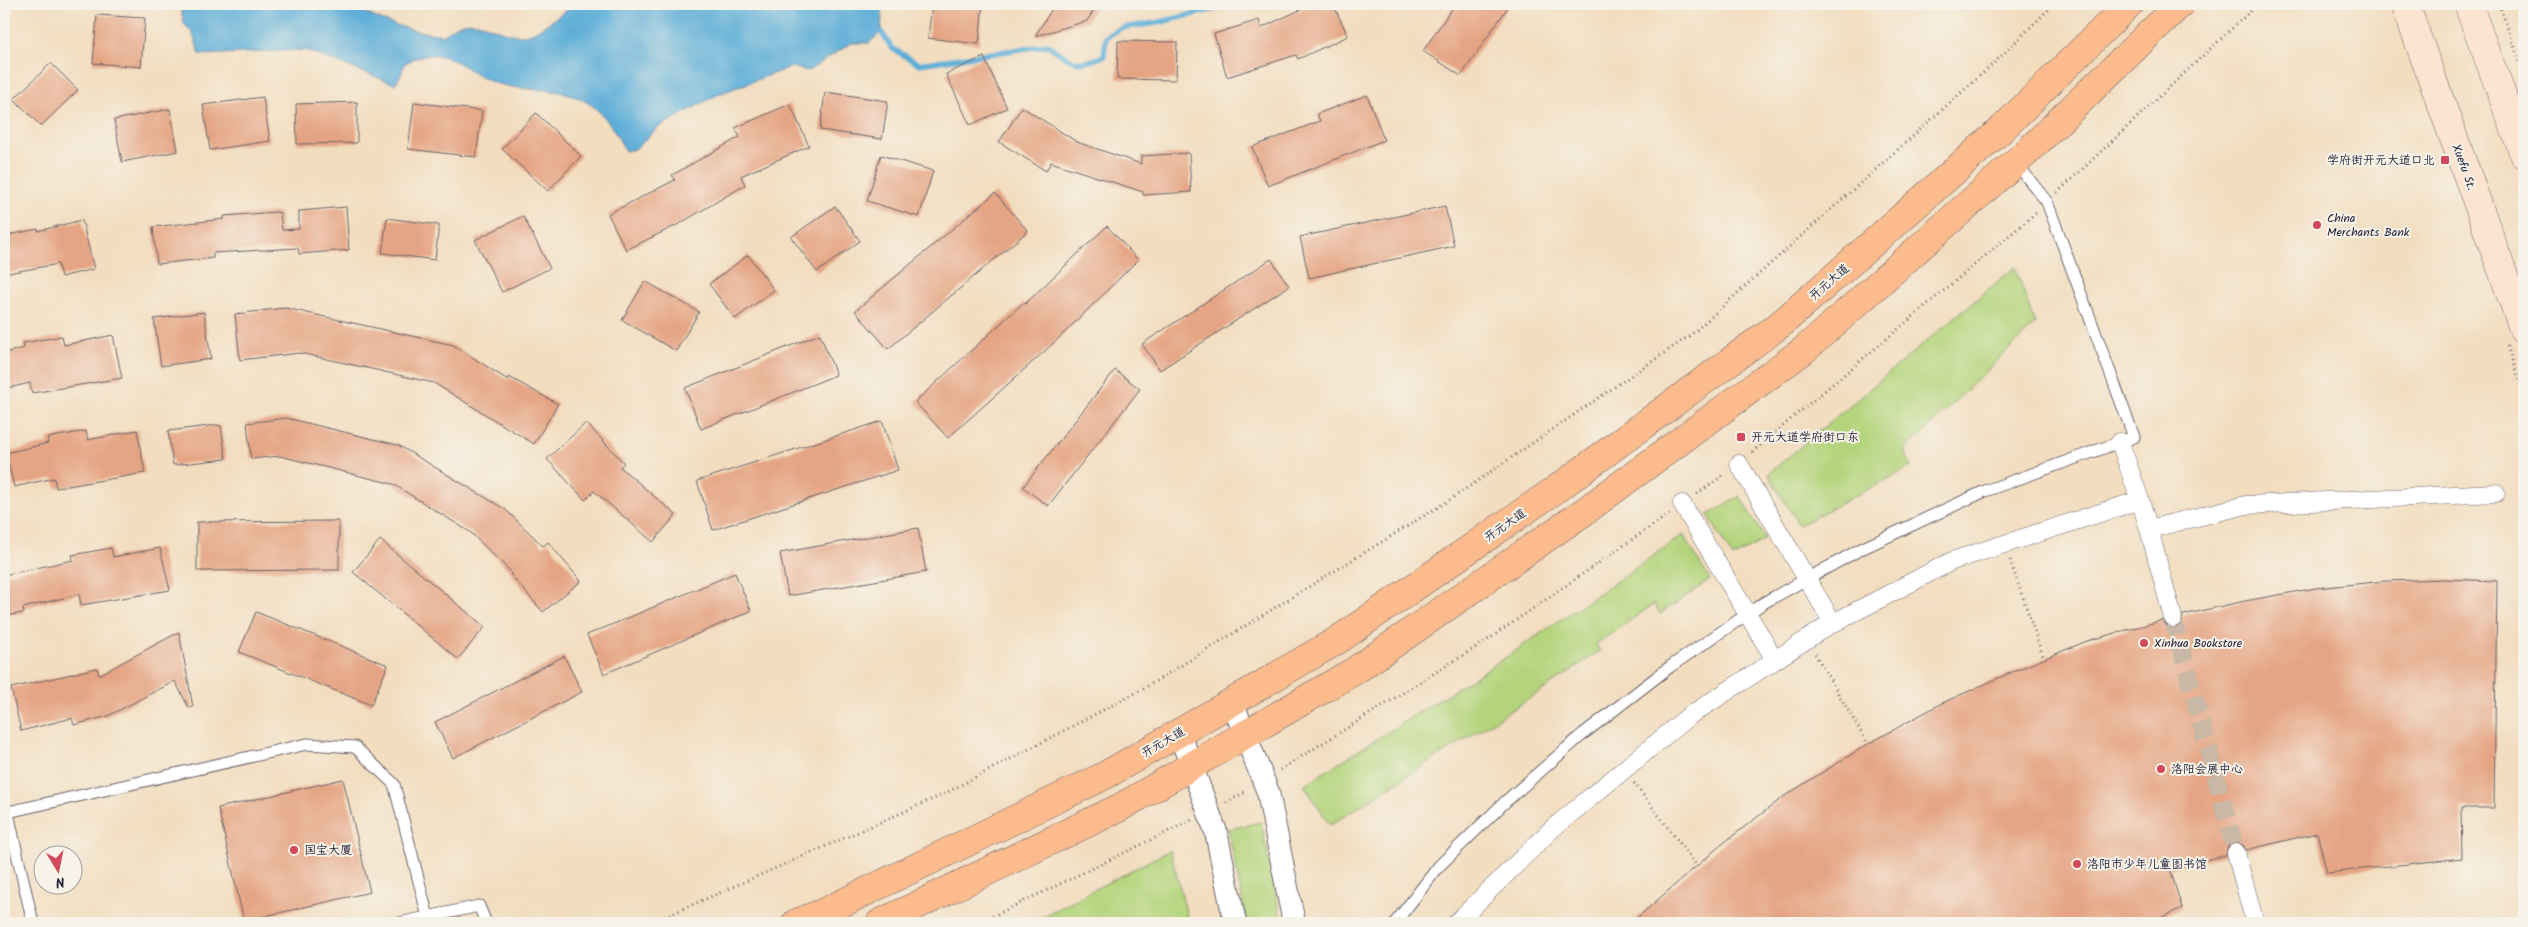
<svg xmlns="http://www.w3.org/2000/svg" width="2528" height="927" font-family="Kalam,'LXGW WenKai TC',sans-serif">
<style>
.green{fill:#b4d47b;stroke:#6b7b5b}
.water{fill:#5daed8;stroke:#40688a}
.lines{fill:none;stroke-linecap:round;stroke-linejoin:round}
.stream{stroke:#5daed8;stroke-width:5.5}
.building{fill:#e5a584}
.pedestrian-tunnel{stroke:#c8b8a5;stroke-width:18;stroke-dasharray:18 9;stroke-linecap:butt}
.service-casing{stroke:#6b6369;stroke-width:13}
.pedestrian-casing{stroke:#6b6369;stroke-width:19}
.minor-casing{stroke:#6b6369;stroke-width:24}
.secondary-casing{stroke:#6b6369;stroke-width:29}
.primary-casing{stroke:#6b6369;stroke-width:29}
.path{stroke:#6b6369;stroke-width:3;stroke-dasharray:1 4;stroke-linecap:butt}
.service{stroke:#fff;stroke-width:11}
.pedestrian{stroke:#fff;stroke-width:18}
.minor{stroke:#fff;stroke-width:22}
.secondary{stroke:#fde4d1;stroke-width:28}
.primary{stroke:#fbbb8d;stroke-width:28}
.poi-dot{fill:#d1495b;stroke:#f7f3e8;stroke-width:2}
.labels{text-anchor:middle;stroke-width:4;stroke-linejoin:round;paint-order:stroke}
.poi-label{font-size:12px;fill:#22223b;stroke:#f7f3e8;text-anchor:start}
.street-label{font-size:12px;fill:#22223b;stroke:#f7f3e8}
</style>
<rect width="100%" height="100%" fill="#f7f3e8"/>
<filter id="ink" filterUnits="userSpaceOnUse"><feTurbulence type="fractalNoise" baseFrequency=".02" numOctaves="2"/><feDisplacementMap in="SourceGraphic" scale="10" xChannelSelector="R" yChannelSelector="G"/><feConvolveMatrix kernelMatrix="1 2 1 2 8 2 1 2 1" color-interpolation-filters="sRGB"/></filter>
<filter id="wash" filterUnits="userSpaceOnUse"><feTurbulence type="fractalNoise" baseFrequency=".0096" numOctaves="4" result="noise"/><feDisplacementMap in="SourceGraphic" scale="20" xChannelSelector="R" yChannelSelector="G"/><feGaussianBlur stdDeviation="1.12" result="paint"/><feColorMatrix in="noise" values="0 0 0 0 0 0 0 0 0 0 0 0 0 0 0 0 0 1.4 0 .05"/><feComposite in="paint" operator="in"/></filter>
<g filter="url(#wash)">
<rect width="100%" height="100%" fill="#f2ddbf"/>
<g class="green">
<polygon points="2015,267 2035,324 1905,450 1911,467 1799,525 1768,474"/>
<polygon points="1740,496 1765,539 1733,558 1708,515"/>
<polygon points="1683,535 1710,580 1660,614 1654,604 1596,644 1600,651 1543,690 1330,825 1304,785 1508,656"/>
<polygon points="1261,822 1282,923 1247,923 1228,829"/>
<polygon points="1170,850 1189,923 1030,923"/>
</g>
<path class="water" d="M 180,4 L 354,4 C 369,21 421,33 444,35 C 472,6 494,36 523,35 C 538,35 561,10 580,4 C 591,1 634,2 646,4 C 663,6 660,9 679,4 L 883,4 L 881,32 L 869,43 L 851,43 L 808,71 L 791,67 L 719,94 L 659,127 L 635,149 L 625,151 C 617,134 605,113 588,103 C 560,85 525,93 495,83 C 473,76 453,53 429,55 C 420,55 411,60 404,64 L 401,75 L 395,84 L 305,50 L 200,55 L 192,32 L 184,24 Z"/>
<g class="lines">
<path class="stream" d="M 881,32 L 893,49 L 919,64 L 1048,45 C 1071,61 1076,68 1104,56 L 1106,37 L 1121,28 L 1156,23 L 1236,4"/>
</g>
<g id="blocks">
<g class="building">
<polygon points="932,4 983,4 979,44 928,38"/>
<polygon points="1055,4 1098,4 1087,21 1035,36"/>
<polygon points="1313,4 1333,4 1348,36 1298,59 1296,55 1227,77 1214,34 1259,20 1261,28"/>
<polygon points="1455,4 1510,4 1461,76 1423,51"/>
<polygon points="97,15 145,18 141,67 93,63"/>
<polygon points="1118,41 1177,42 1176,80 1117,79"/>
<polygon points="984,57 1007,108 970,125 946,74"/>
<polygon points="51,63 78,90 41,126 14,99"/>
<polygon points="825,92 888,101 882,139 820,130"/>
<polygon points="1367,95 1384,140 1268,186 1252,147 1320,121 1317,114"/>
<polygon points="263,97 270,141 210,150 203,105"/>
<polygon points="357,102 357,143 297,144 296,104"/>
<polygon points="414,102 482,111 476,157 408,149"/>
<polygon points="790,104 809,146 741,176 745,185 679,224 626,250 608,214 675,180 672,175 740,137 735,128"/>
<polygon points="1022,107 1077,142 1141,164 1141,156 1189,153 1191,192 1143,195 1143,192 1051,162 1046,171 999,142"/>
<polygon points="170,109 178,151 122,162 114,120"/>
<polygon points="536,113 581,156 548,191 502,149"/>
<polygon points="881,155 933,171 919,217 867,201"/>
<polygon points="995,193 1028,231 888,349 855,311"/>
<polygon points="835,206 860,241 817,272 791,237"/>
<polygon points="1445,206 1454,246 1309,278 1300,237"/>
<polygon points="346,207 349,250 299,254 298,248 213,253 213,258 157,264 153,227 224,219 224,216 277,212 280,213 282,230 299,229 299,211"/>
<polygon points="523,216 550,268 502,292 475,240"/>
<polygon points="387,218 439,225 435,260 382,253"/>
<polygon points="82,220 94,269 61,277 58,264 8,273 4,254 4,236 38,229 38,231"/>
<polygon points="1107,226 1138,260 1057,340 948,438 915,402 1023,303 1025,304"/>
<polygon points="748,255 774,290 735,319 709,284"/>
<polygon points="1271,259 1289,286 1160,370 1142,344"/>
<polygon points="645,281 699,312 676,351 622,320"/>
<polygon points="285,308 453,345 508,380 509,377 558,404 534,444 434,383 300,353 240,360 235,314"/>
<polygon points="204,312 211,359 161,366 154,319"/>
<polygon points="820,334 836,375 701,429 685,388"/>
<polygon points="113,335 122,378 32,393 30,383 4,389 4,353 24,348 23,343 62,336 64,345"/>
<polygon points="1115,370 1140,389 1048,506 1023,487"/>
<polygon points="286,418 398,445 506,510 543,546 548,542 581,581 543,612 510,574 512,573 470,532 393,484 280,456 251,459 247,423"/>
<polygon points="882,421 898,470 713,530 697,481"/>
<polygon points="586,423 624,463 620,467 676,515 653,542 594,491 585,500 547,459"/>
<polygon points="217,425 221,426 226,459 173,465 168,431"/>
<polygon points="137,430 145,473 56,488 54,478 14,487 6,453 48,443 47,438 86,431 88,440"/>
<polygon points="339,521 339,570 197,571 197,522"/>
<polygon points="918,528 926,572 788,596 780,553"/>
<polygon points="380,540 485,627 458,659 353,572"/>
<polygon points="111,548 113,557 160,548 170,590 81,605 79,594 23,608 24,613 4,616 4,575 73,560 72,555"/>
<polygon points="735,573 751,611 604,674 587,635"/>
<polygon points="2444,579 2497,581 2494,808 2461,808 2462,858 2327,873 2317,833 2246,850 2243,845 2234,843 2228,846 2226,855 2170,869 2182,908 2149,923 1631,923 1721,845 1786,795 1868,744 1942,703 2012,672 2087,641 2163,620 2166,626 2175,628 2181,625 2183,615 2245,601 2316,588 2386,581"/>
<polygon points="256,612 388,665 371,705 239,652"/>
<polygon points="179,632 193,707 189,708 175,681 108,716 74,725 72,718 21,731 11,688 97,668 99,675"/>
<polygon points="564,656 582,692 453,758 435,722"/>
<polygon points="343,779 370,892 244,921 218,808"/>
</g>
</g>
</g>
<g filter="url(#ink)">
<use href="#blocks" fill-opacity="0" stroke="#6b6369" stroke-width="1"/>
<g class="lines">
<polyline class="pedestrian-tunnel" points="2173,618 2236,853"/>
<g class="service-casing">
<g id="service">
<polyline points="12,832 8,812 307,744 355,747 394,784 428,917"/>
<polyline points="4,834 12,832 33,923"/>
<polyline points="399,923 479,906 486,923"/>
<polyline points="1395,923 1439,866 1505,802 1583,734 1671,666 1765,602 1861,549 1985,491 2134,437 2047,202 2016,163"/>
</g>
</g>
<g class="pedestrian-casing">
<g id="pedestrian">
<polyline points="2120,442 2140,500"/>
<polyline points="1739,464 1833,623"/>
<polyline points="1682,504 1775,660"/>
<polyline points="2149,529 2173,618"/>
<polyline points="2236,853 2255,923"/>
<polyline points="1456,923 1552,829 1689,716 1826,627 1952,561 2140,500 2149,529 2246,505 2496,493"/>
</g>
</g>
<g class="minor-casing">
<g id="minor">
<polyline points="1232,702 1268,792 1294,923"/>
<polyline points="1179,732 1216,832 1235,923"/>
</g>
</g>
<g class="secondary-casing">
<g id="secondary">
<polyline points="2405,4 2524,331"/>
<polyline points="2468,4 2524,154"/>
</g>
</g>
<g class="primary-casing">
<g id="primary">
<polyline points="796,923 822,913 1104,776 1232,702 1338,640 1565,483 1782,323 2002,129 2129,4"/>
<polyline points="880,923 1121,807 1356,670 1585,511 1804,350 2025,154 2180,4"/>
</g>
</g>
<g class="path">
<polyline points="2499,4 2524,73"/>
<polyline points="2057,193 2258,4"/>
<polyline points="2507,346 2524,393"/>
<polyline points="1752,452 2036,213"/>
<polyline points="1697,494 1724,475"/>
<polyline points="2010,560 2044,659"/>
<polyline points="1815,654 1868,744"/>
<polyline points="1280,770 1489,639 1669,514"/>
<polyline points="1634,783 1697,866"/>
<polyline points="1226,803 1247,791"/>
<polyline points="651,923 942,795 1143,689 1448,501 1692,334 1992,65 2054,4"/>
<polyline points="979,923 1192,820"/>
</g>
<use href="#service" class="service"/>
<use href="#pedestrian" class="pedestrian"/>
<use href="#minor" class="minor"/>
<use href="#secondary" class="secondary"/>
<use href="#primary" class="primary"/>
</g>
</g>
<g class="poi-dot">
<rect x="2440" y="155" width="10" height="10" rx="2.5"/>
<circle cx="2317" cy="225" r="5"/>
<rect x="1736" y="432" width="10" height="10" rx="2.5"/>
<circle cx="2144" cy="643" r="5"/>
<circle cx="2161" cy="769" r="5"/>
<circle cx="294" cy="850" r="5"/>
<circle cx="2077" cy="864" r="5"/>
</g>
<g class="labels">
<g class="poi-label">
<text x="2435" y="164" text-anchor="end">学府街开元大道口北</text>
<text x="2327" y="222">China<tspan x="2327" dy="14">Merchants Bank</tspan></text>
<text x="1751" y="441">开元大道学府街口东</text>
<text x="2154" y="647">Xinhua Bookstore</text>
<text x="2171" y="773">洛阳会展中心</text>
<text x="304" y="854">国宝大厦</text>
<text x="2087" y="868">洛阳市少年儿童图书馆</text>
</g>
<g class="street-label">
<text transform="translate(2464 167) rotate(70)" y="4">Xuefu St.</text>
<text transform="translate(1829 282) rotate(-41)" y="4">开元大道</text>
<text transform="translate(1505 525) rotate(-35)" y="4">开元大道</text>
<text transform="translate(1163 742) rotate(-30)" y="4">开元大道</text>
</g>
</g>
<rect width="2528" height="927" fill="none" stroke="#f7f3e8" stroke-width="20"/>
<g transform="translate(58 870) rotate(170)"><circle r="24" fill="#f7f3e8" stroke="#a29fa3"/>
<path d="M0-4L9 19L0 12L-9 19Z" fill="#d1495b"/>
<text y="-8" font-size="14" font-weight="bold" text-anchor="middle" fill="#22223b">N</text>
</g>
</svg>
